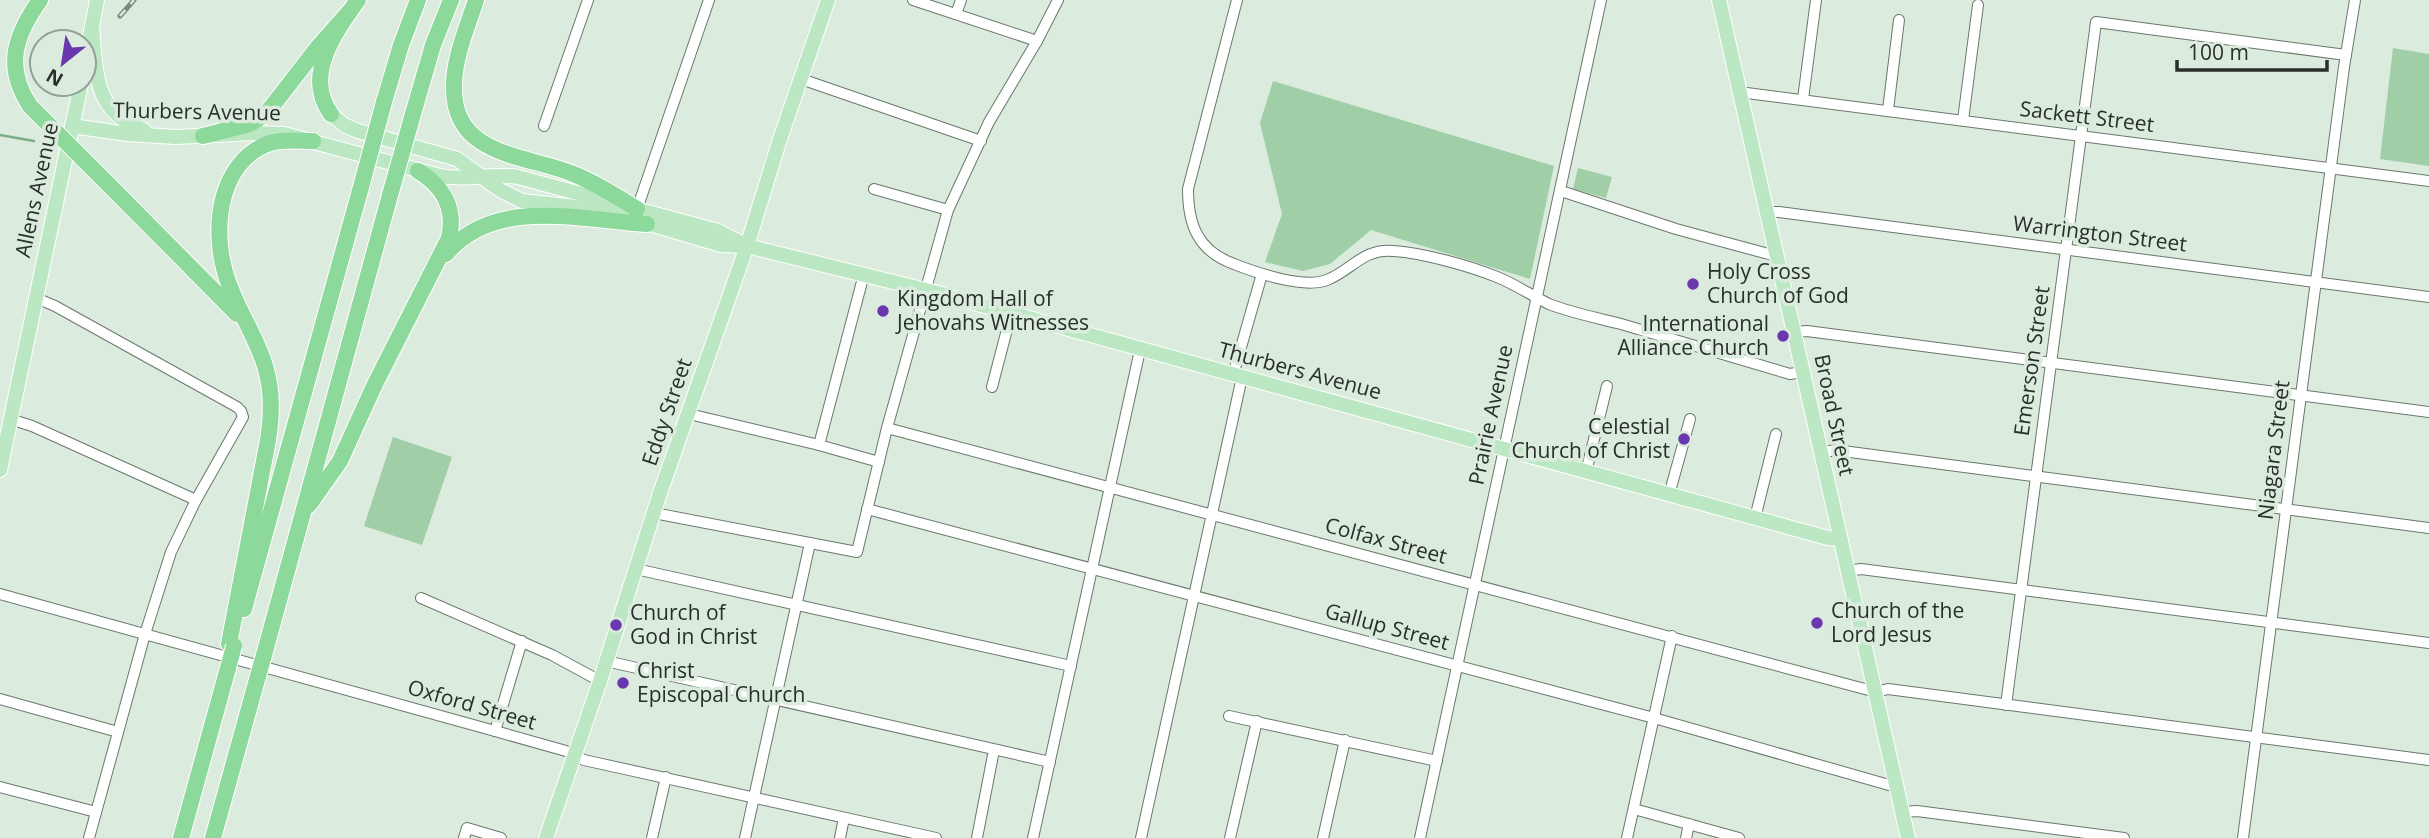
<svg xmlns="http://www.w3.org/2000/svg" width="2429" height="838" font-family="'Open Sans',sans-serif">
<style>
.green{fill:#a0cea7}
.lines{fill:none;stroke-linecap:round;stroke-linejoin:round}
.stream{stroke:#7ead86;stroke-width:2.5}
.minor-casing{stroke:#6a786c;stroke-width:12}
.major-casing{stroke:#fff;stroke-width:16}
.highway-casing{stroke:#fff;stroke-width:18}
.minor{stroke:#fff;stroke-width:10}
.major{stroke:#bbe8c3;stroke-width:14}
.highway{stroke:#8dd89b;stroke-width:16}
.rail-casing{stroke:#7e887f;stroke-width:5}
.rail{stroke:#dbebdd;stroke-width:2.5;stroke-dasharray:8;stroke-linecap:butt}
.highway-bridge-casing{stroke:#fff;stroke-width:18;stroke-linecap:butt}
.highway-bridge{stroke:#8dd89b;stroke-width:16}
.poi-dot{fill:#6b37ae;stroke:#dbebdd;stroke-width:2.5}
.labels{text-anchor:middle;stroke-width:7;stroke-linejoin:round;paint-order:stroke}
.street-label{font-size:21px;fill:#292f29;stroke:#dbebdd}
.poi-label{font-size:21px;fill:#292f29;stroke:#dbebdd;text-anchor:start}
</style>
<rect width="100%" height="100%" fill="#dbebdd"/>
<g class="green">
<polygon points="2393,48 2429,54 2429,166 2380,159"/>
<polygon points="1273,81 1554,166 1530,279 1371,230 1330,264 1303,271 1265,262 1282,214 1260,123"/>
<polygon points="1578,168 1612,177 1606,198 1573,189"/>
<polygon points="393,437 452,457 422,545 364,526"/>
</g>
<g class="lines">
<polyline class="stream" points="0,135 34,141"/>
<g class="minor-casing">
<g id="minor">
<polyline points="913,0 1037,41"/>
<path d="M 1237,0 L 1188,189 C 1188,225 1198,251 1234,264 C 1257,273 1304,289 1327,280 C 1352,270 1363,248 1394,251 C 1423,253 1470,266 1497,277 C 1515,284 1532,296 1549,304 C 1572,313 1598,318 1621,324 C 1677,341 1734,357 1790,374 L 1802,372"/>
<polyline points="956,14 961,0"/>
<polyline points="801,79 981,141"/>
<polyline points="1739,92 2429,181"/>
<polyline points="1803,99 1816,0"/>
<polyline points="1888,110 1899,20"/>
<polyline points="1963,120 1978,5"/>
<polyline points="544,126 588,0"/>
<polyline points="874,189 948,210"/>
<polyline points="1561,191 1676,229 1776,256"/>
<polyline points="637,209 709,0"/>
<polyline points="1767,212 1779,212 2429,297"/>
<polyline points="36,298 55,306 237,407 241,411 243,417 196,500 171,552 145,634 89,838"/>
<polyline points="1794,332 1807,331 2429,412"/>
<polyline points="1233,375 1262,274"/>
<polyline points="992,387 1011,314"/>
<polyline points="689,414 819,445 879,462"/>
<polyline points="10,419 32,426 196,500"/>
<polyline points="887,428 1876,692 1888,689 2429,760"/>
<polyline points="819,445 864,274"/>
<polyline points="1820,453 1835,450 2429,528"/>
<polyline points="1586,472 1607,386"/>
<polyline points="1669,495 1690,419"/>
<polyline points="867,509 1654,718 1896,787"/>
<polyline points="654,513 857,552 887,428 948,210 989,122 1037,41 1058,0"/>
<polyline points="1755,518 1776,434"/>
<polyline points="636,569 1071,666"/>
<polyline points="1848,571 1861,569 2429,643"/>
<polyline points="0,594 495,731 566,751 584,760 936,838"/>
<polyline points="421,598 552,655 600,681"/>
<polyline points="606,661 1050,762"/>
<polyline points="0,699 118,732"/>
<polyline points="2006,705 2096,22 2346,55"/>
<polyline points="1229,716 1437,761"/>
<polyline points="495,731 522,641"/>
<polyline points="0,787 96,812"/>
<polyline points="1634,809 1739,838"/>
<polyline points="1902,812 1917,811 2124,838"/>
<polyline points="464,838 467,828 501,838"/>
<polyline points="652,838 666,777"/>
<polyline points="745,838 810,543"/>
<polyline points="840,838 844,818"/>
<polyline points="977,838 994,750"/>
<polyline points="1033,838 1140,350"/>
<polyline points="1141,838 1242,377"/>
<polyline points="1230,838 1257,721"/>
<polyline points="1323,838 1345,740"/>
<polyline points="1420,838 1601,0"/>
<polyline points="1627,838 1672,636"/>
<polyline points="1686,838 1689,824"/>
<polyline points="2243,838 2344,67 2355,0"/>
</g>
</g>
<g class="major-casing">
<g id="major">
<polyline points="1719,0 1908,838"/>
<path d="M 92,25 C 96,72 93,112 144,130"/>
<polyline points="84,69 97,0"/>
<polyline points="331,114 344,125 358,131 457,159 500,190 522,201 603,210 721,245 743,246"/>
<path d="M 72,126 L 127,134 L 176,137 L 254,133 L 284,134 L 440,176 C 466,181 492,173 518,177 L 718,231 L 747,246 L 934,292 L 1828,538 L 1840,539"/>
<polyline points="0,470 81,84"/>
<polyline points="546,838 600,681 660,493 747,246 780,139 828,0"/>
</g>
</g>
<g class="highway-casing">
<g id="highway">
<path d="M 476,0 C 467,28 453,60 454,89 C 454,156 525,155 571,173 C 594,182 616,196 637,209"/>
<polyline points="384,102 401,45 418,0"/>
<path d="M 30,106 C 4,67 15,35 40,0"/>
<path d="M 331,114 C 303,76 335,32 358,0"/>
<polyline points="413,114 433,45 451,0"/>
<polyline points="203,136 250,124 266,114 318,47 348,13"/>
<polyline points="108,184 237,314"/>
<path d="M 446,254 C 494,196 581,220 647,224"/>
<path d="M 309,505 L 340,461 L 375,384 L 449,238 C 456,208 443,186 418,171"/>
<polyline points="244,609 361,187"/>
<path d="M 229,644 L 268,440 C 272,415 273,391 265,366 C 255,333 234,305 225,272 C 212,227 219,161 270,143 C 284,139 298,141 313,141"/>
<polyline points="264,655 390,195"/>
<polyline points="181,838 228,668"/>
<polyline points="213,838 258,676"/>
</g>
</g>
<use href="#minor" class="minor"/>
<use href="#major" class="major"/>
<use href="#highway" class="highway"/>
<g class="rail-casing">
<polyline id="rail" points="120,16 134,0"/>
</g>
<use href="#rail" class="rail"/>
<g class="highway-bridge-casing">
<g id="highway-bridge">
<polyline points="30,106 108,184"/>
<polyline points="361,187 384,102"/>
<polyline points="390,195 413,114"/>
<polyline points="228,668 234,646"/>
<polyline points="258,676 264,655"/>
</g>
</g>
<use href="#highway-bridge" class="highway-bridge"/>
</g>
<g class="poi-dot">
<circle cx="1693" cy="284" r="7"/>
<circle cx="883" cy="311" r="7"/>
<circle cx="1783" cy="336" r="7"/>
<circle cx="1684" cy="439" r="7"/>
<circle cx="1817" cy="623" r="7"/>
<circle cx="616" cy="625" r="7"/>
<circle cx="623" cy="683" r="7"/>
</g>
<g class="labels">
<g class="street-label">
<text transform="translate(197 112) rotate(1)" y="7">Thurbers Avenue</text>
<text transform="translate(2087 117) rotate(7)" y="7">Sackett Street</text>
<text transform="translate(37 190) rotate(-78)" y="7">Allens Avenue</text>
<text transform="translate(2100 234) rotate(7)" y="7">Warrington Street</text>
<text transform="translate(2032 361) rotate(-82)" y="7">Emerson Street</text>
<text transform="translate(1300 371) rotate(15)" y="7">Thurbers Avenue</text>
<text transform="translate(667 412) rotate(-71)" y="7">Eddy Street</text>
<text transform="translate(1491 415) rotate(-78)" y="7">Prairie Avenue</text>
<text transform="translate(1834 415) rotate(78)" y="7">Broad Street</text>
<text transform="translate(2274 450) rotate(-83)" y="7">Niagara Street</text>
<text transform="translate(1386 541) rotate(15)" y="7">Colfax Street</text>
<text transform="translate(1387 627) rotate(15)" y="7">Gallup Street</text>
<text transform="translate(472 705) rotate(16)" y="7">Oxford Street</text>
</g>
<g class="poi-label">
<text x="1707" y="279">Holy Cross<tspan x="1707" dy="24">Church of God</tspan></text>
<text x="897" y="306">Kingdom Hall of<tspan x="897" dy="24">Jehovahs Witnesses</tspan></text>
<text x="1769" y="331" text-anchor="end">International<tspan x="1769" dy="24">Alliance Church</tspan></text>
<text x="1670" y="434" text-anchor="end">Celestial<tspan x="1670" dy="24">Church of Christ</tspan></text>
<text x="1831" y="618">Church of the<tspan x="1831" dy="24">Lord Jesus</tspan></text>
<text x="630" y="620">Church of<tspan x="630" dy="24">God in Christ</tspan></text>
<text x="637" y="678">Christ<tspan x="637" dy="24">Episcopal Church</tspan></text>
</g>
</g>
<g transform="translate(63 63) rotate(210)"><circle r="33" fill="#dbebdd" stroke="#94a095" stroke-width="2"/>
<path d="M0-5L12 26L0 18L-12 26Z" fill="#6b37ae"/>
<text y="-10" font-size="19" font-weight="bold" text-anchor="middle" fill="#292f29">N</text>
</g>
<path d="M2177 60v10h150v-10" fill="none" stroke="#292f29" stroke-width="3.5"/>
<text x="2188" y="60" font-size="21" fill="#292f29" stroke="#dbebdd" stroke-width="5" paint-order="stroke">100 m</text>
</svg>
